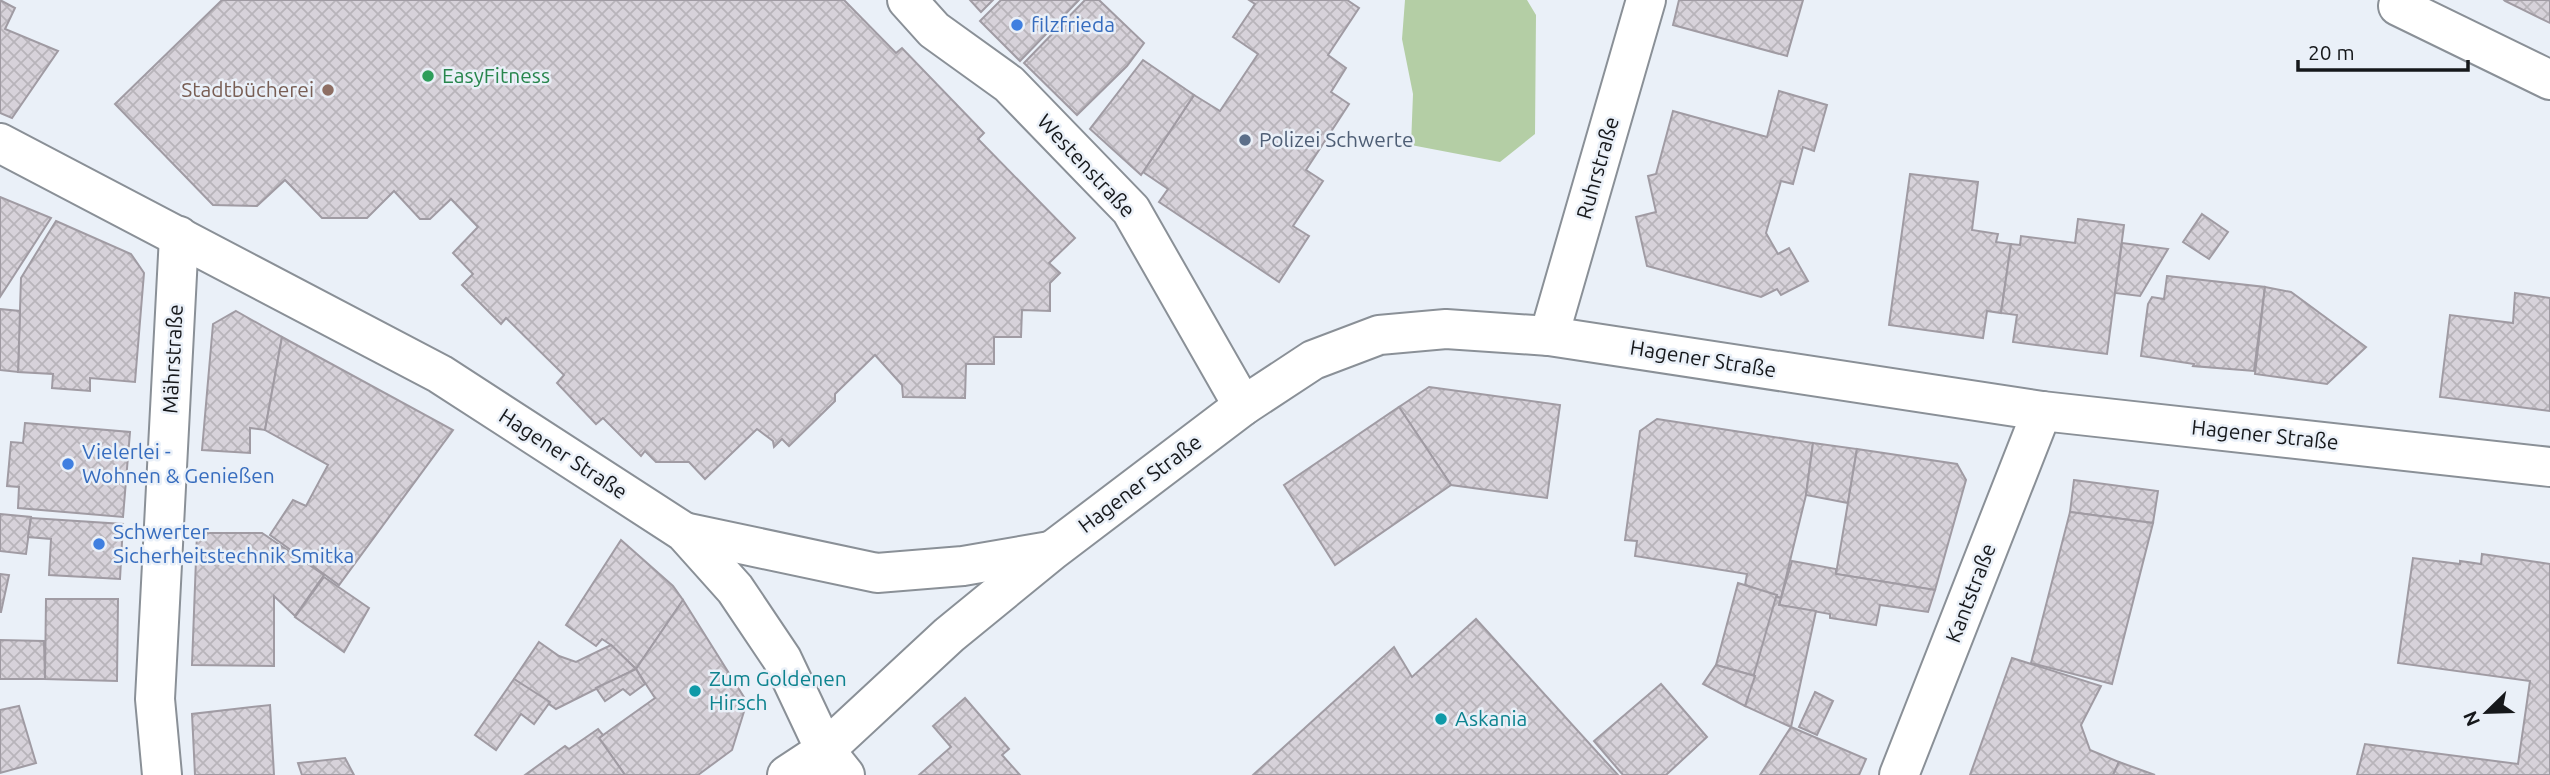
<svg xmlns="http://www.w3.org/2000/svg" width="2550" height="775" font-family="Ubuntu,sans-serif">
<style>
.green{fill:#b4cea5}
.building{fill:url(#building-cross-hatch);stroke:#a09ba3;stroke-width:2}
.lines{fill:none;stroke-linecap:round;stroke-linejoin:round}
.street-casing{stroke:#8a9097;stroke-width:42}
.secondary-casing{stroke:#8a9097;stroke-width:42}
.street{stroke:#fff;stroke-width:38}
.secondary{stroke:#fff;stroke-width:38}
.shop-dot{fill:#3f7fe0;stroke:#eaf0f8;stroke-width:2.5}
.leisure-dot{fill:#2e9e5b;stroke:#eaf0f8;stroke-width:2.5}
.education-dot{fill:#8d6e63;stroke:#eaf0f8;stroke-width:2.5}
.service-dot{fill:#5c6f8a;stroke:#eaf0f8;stroke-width:2.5}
.culture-dot{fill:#0f9aa8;stroke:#eaf0f8;stroke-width:2.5}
.labels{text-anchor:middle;stroke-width:5;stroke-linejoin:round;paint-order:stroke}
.shop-label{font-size:21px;fill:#366cbe;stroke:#eaf0f8;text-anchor:start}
.leisure-label{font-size:21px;fill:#27864d;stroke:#eaf0f8;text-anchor:start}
.education-label{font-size:21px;fill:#785e54;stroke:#eaf0f8;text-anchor:end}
.service-label{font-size:21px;fill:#4e5e75;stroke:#eaf0f8;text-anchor:start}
.street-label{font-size:21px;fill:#16181b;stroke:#eaf0f8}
.culture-label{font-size:21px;fill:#0d838f;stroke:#eaf0f8;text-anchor:start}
</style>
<defs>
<pattern id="building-cross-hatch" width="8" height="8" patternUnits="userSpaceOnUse" patternTransform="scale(1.75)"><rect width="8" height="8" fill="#d7d2da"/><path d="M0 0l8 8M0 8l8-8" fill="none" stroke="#b8b4ba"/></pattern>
</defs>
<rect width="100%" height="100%" fill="#eaf0f8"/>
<polygon class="green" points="1405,0 1527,0 1536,15 1535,134 1500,162 1411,145 1413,94 1402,39"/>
<g class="building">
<polygon points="0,0 15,8 5,29 58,51 12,118 0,113"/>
<polygon points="222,0 844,0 896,53 902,48 984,133 978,139 1075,238 1049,263 1060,273 1050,283 1050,311 1022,310 1021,337 994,337 994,364 966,364 965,398 903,397 902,385 875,355 835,394 835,401 789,446 782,439 774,447 773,441 757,429 705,479 689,462 656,462 645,451 641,456 603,418 596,424 557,383 564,375 506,318 501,324 462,285 473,274 453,253 478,227 451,199 430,219 420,219 394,191 367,218 322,218 285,180 257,206 213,205 115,104"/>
<polygon points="970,0 993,0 981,12"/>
<polygon points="1001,0 1079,0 1020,61 980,21"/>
<polygon points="1085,0 1099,0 1144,43 1127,66 1077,115 1024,63"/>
<polygon points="1249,0 1347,0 1359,8 1328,55 1346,68 1331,92 1349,104 1306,170 1323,181 1293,226 1309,236 1279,282 1159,202 1168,189 1143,172 1194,95 1220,111 1258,54 1233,37 1255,4"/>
<polygon points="1679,0 1803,0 1787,56 1673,25"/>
<polygon points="2504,0 2550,0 2550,23 2505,1"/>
<polygon points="1143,60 1194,95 1141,175 1090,129"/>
<polygon points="1779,91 1827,105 1814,151 1803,147 1793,184 1781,181 1766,233 1778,254 1789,248 1808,281 1781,295 1777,289 1761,297 1647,266 1636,217 1656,212 1648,176 1656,174 1673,111 1767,137"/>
<polygon points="1910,174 1978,182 1972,230 1998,234 1996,242 2011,244 2001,313 1987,311 1983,338 1889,325"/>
<polygon points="0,197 51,218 0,297"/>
<polygon points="2202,214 2228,232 2209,259 2183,242"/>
<polygon points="2078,219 2124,225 2107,354 2013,342 2017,315 2001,313 2011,244 2020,245 2021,236 2075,243"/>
<polygon points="56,221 131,254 144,273 135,382 90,378 90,391 52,388 53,374 18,372 21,278"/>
<polygon points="2122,243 2168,249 2140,296 2115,293"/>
<polygon points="2167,276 2265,287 2254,371 2193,366 2194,364 2141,356 2148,304 2152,297 2164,299"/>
<polygon points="2265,287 2291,292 2366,347 2327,384 2255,374"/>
<polygon points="2515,293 2550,298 2550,411 2440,397 2450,315 2513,323"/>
<polygon points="0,309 20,311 18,372 0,370"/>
<polygon points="236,311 282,337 265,430 250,428 250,453 202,450 213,324"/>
<polygon points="282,337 453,430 339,585 270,535 293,500 306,506 328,465 265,430"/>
<polygon points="1429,387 1560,405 1547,498 1451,485 1399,407"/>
<polygon points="1399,407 1451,485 1335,565 1284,485"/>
<polygon points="1657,419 1813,443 1806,495 1781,598 1745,585 1747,574 1635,556 1637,541 1625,540 1640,431"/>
<polygon points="25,423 130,432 123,517 18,508 19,487 7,486 11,442 23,443"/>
<polygon points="1813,443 1857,449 1848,503 1806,495"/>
<polygon points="1857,449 1957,464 1966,480 1935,590 1836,574"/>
<polygon points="2074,480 2158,491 2153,523 2070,512"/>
<polygon points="2070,512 2153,523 2112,684 2031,663"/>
<polygon points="0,514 31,517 26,554 0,551"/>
<polygon points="31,518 123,524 120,579 49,575 51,539 28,537"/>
<polygon points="197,533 262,533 324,575 295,616 274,596 274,666 192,665"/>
<polygon points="621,540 673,586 683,600 636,669 611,645 602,639 596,646 566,625"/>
<polygon points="2482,554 2550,564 2550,775 2357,775 2365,744 2518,764 2530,681 2398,663 2413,558 2460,564 2460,561 2481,564"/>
<polygon points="1792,561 1836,569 1836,574 1935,590 1928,612 1880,605 1876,625 1830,618 1830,614 1779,605"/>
<polygon points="0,574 9,575 1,612 0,612"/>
<polygon points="324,577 369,608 344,652 295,617"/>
<polygon points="1738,583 1777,595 1755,676 1716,665"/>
<polygon points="1776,597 1781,598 1779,605 1816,611 1791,727 1745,706"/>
<polygon points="46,599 118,599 117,681 45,679"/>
<polygon points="683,600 747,702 732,750 698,775 625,775 599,738 655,698 636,669"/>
<polygon points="1476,619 1618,775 1253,775 1394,647 1412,677"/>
<polygon points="0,640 44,641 45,679 0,679"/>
<polygon points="539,642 559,656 576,662 611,645 636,669 556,709 514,679"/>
<polygon points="2012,658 2101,686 2081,725 2090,750 2119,762 2113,775 1970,775"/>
<polygon points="1716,665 1755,676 1745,706 1703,684"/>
<polygon points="636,669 645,684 630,695 623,689 605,701 596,688"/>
<polygon points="514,679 550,702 534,724 521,714 496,750 475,735"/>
<polygon points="1661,684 1707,737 1666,775 1623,775 1594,741"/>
<polygon points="1815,692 1833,701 1817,735 1799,727"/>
<polygon points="965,698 1009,749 1002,755 1020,775 919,775 951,747 933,726"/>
<polygon points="270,705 274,775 195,775 192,714"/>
<polygon points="19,706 36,763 0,773 0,710"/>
<polygon points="1791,727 1866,759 1859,775 1760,775"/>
<polygon points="598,729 603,735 599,738 625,775 525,775 565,746 569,749"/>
<polygon points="345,758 354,775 302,775 298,763"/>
<polygon points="2119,762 2155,775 2113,775"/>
</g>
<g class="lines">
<g class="street-casing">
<g id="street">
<polyline points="907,0 934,30 1009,84 1131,210 1243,406"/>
<polyline points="2398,6 2550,80"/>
<polyline points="1549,336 1646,0"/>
<polyline points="162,775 155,699 179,236"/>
<polyline points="787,775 825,750 845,775"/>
<polyline points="1899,775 2042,411"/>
</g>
</g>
<g class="secondary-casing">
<g id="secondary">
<polyline points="0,143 440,374 684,532 735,589 782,659 825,750"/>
<polyline points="684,532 877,573 963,566 1050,551"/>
<polyline points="816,775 825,750 949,635 1053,550 1243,406 1313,360 1379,335 1446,329 1549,336 2042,411 2550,467"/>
</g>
</g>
<use href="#street" class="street"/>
<use href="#secondary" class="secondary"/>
</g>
<g class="shop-dot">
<circle cx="1017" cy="25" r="7"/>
<circle cx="68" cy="464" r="7"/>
<circle cx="99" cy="544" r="7"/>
</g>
<circle class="leisure-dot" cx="428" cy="76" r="7"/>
<circle class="education-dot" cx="328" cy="90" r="7"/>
<circle class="service-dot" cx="1245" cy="140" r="7"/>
<g class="culture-dot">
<circle cx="695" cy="691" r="7"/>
<circle cx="1441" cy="719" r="7"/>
</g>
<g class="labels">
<g class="shop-label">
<text x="1031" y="32">filzfrieda</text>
<text x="82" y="459">Vielerlei -<tspan x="82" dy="24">Wohnen &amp; Genießen</tspan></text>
<text x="113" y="539">Schwerter<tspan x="113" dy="24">Sicherheitstechnik Smitka</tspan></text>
</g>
<g class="leisure-label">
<text x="442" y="83">EasyFitness</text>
</g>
<g class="education-label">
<text x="314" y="97">Stadtbücherei</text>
</g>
<g class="service-label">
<text x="1259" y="147">Polizei Schwerte</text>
</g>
<g class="street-label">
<text transform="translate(1086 166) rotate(47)" y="7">Westenstraße</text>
<text transform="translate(1598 168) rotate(-74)" y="7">Ruhrstraße</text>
<text transform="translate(173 359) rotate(-87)" y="7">Mährstraße</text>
<text transform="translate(1703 359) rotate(9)" y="7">Hagener Straße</text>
<text transform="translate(2265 435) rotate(6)" y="7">Hagener Straße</text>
<text transform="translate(563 454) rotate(33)" y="7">Hagener Straße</text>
<text transform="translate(1140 484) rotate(-37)" y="7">Hagener Straße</text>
<text transform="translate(1971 593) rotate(-69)" y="7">Kantstraße</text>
</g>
<g class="culture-label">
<text x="709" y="686">Zum Goldenen<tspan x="709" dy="24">Hirsch</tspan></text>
<text x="1455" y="726">Askania</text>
</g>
</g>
<g transform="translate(2487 712) rotate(247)" stroke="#eaf0f8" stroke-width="5" paint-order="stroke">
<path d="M0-5L12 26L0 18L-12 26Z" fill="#16181b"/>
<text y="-10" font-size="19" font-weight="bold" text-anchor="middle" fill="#16181b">N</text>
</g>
<path d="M2298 60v10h170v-10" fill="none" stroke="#16181b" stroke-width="3.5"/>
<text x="2308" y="60" font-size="21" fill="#16181b" stroke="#eaf0f8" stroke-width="5" paint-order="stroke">20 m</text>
</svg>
